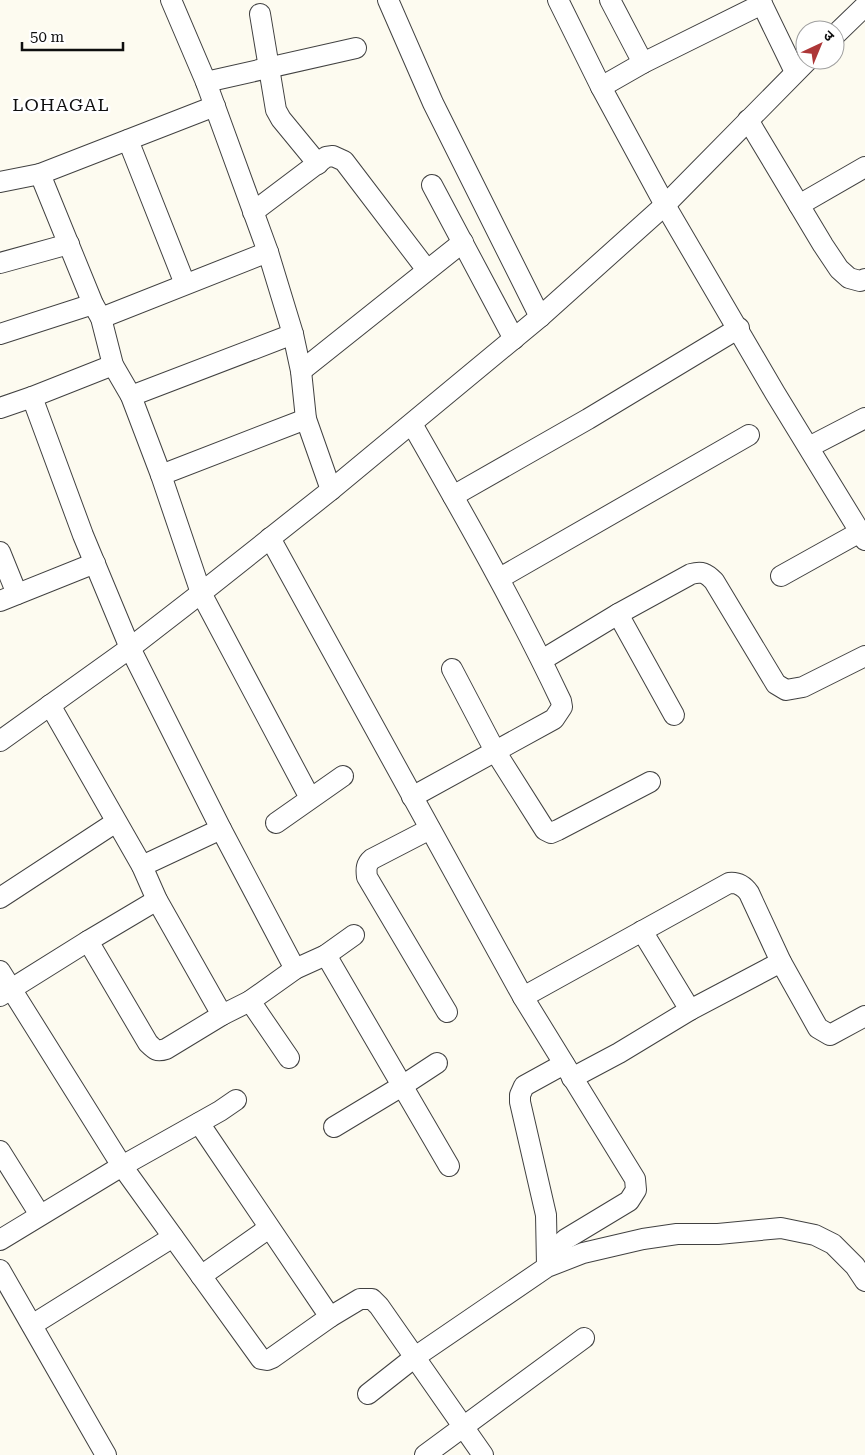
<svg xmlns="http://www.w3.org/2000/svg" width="865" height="1455" font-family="'Roboto Serif','Noto Sans Devanagari',serif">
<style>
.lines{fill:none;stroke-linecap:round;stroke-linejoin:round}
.minor-casing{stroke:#414141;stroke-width:22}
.minor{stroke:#fff;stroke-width:20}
.labels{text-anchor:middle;stroke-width:5;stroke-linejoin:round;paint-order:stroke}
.quarter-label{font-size:18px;letter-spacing:1px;fill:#0e0e0e;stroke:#fff}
</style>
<rect width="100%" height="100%" fill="#fdfbf0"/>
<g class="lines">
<g class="minor-casing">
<g id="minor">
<polyline points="171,0 206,82 268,252 293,334 301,371 306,419 331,490"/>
<polyline points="388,0 433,103 540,317"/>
<polyline points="558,0 601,87 665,205 775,393 865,540"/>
<polyline points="610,0 643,63"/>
<polyline points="760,0 795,72"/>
<polyline points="260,14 276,110 281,119 318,164"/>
<polyline points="835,35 865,6"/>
<polyline points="206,82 356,48"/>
<polyline points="601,87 643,63 762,4"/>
<polyline points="215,106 40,174 93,304 101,318 113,365 131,396 161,475 201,593 310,798"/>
<polyline points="748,120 823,245 839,269 849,278 860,281 865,279"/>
<polyline points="128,140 185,284"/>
<polyline points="0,182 40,174"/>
<polyline points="432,185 514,339"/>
<polyline points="799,205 865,167"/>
<polyline points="253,212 326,157 333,156 344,161 427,270"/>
<polyline points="0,263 69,244"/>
<polyline points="101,318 268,252"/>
<polyline points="0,334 93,304"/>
<polyline points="301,371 463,242"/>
<polyline points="131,396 293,334"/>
<polyline points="32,397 113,365"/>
<polyline points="0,408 32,397 83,535 130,648 221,829 295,969"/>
<path d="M 412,424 C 464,515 516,606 561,701 L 562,707 L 554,719 L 412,797"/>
<polyline points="809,447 865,418"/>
<polyline points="161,475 306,419"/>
<polyline points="453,496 588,419 739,328"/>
<polyline points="270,538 523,997 635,1179 636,1190 629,1201 566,1239 547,1256"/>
<polyline points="0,552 17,594"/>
<polyline points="781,576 860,532"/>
<polyline points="500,578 749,435"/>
<polyline points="0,601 95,563"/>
<polyline points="618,614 674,715"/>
<path d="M 542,660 L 618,614 L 691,574 C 702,571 706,573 714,581 L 776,684 L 786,690 L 803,687 L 865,656"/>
<polyline points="452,669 495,751 545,830 551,833 558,830 650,782"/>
<polyline points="50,705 142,866 157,900 222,1015"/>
<polyline points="0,741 130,648 201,593 331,490 540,317 665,205 808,60"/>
<polyline points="276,823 343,776"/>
<path d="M 430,829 L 372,859 C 366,864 366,869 367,877 L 447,1012"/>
<polyline points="142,866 221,829"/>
<polyline points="0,898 116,822"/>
<polyline points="642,931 690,1010"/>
<path d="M 88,941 L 148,1043 C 155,1050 157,1052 166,1049 L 222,1015 L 250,1001 L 295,969 L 326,955 L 354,935"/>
<polyline points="326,955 449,1166"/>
<polyline points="0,971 122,1166 261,1359 267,1360 272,1358 330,1317"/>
<polyline points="0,996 88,941 157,900"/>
<path d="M 523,997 L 729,883 C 738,882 744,886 749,893 L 781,962 L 818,1028 L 830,1035 L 865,1016"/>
<polyline points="250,1001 289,1058"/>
<polyline points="572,1078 619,1053 690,1010 781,962"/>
<polyline points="199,1123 330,1317 360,1299 372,1299 379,1306 483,1455"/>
<polyline points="334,1127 402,1086 437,1063"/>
<polyline points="0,1151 40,1215"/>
<polyline points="0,1240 122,1166 220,1111 236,1100"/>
<polyline points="547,1265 546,1215 520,1102 520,1095 524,1086 564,1064"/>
<polyline points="0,1270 106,1455"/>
<polyline points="201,1276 269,1228"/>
<polyline points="32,1325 173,1237"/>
<polyline points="368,1394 415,1357 547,1267 583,1253 643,1239 677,1234 718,1234 781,1228 815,1235 833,1244 855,1266 865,1281"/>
<polyline points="425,1455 584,1338"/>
</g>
</g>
<use href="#minor" class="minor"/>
</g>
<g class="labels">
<g class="quarter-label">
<text x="61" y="111">LOHAGAL</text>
</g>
</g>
<g transform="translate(820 45) rotate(44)"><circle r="24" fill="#ffffff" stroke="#9f9f9f"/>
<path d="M0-4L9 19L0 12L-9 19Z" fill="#ad3738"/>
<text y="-8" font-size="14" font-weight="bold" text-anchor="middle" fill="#0e0e0e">उ</text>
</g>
<path d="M22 42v8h101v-8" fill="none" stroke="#0e0e0e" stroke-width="2.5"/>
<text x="30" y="42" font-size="15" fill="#0e0e0e" stroke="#ffffff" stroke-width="4" paint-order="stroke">50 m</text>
</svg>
